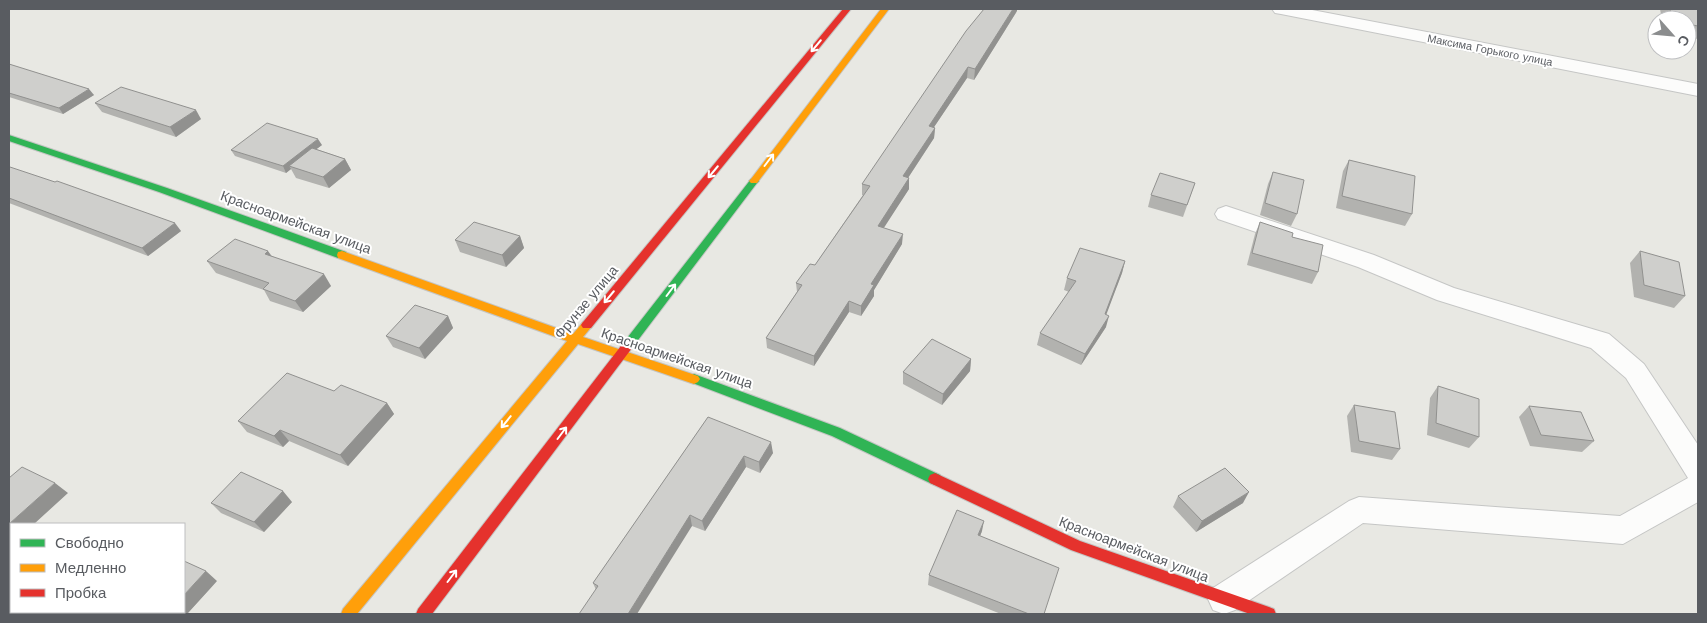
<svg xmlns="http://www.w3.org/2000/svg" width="1707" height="623" font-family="'Work Sans',sans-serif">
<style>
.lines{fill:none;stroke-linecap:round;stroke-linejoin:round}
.street-casing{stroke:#c5c6c5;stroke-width:2}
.fast-casing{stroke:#c4c5c3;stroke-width:2}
.slow-casing{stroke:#c4c5c3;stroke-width:2}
.jam-casing{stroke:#c4c5c3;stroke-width:2}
.street{fill:#fcfcfb;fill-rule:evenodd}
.fast{fill:#30b455;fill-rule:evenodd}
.slow{fill:#ff9f0a;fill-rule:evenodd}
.jam{fill:#e5322d;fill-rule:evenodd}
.wall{fill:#b2b2af}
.shaded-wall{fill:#91918f}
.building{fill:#cfcfcc;stroke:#91918f}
.oneway{stroke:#fff}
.labels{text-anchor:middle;stroke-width:4;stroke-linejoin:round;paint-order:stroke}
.far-street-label{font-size:11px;fill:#595c61;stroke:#fff}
.street-label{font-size:14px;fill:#595c61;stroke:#fff}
</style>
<rect width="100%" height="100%" fill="#e8e8e3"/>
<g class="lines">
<g class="street-casing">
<g id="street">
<polygon points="1272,9 1307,9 1698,84 1698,96 1281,14 1275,13"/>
<polygon points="1226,206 1374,255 1454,288 1609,334 1644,364 1698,445 1698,502 1623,544 1363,523 1235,610 1224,614 1213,610 1208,599 1213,588 1349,501 1359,497 1620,516 1688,478 1626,378 1591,348 1437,300 1358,267 1218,219 1215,214 1218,209"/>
</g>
</g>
<g class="fast-casing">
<g id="fast">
<polygon points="9,135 167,188 346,252 347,255 346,258 338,258 159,192 9,141"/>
<polygon points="754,178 757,179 759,181 757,183 632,348 624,348 622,345 624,342 751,179"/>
<polygon points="694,374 840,428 940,475 942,479 940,483 935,485 930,483 832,436 690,382 688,379 690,376"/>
</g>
</g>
<g class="slow-casing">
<g id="slow">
<polygon points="881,9 889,9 757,183 751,183 749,181 751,179"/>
<polygon points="342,251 573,334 583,322 591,322 593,325 583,337 698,376 700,379 698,382 694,384 578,344 357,614 341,614 343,609 567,341 338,258 337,255 338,252"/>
</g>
</g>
<g class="jam-casing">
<g id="jam">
<polygon points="843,9 851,9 591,328 583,328 581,325 583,322"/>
<polygon points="628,341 632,342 634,345 632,348 432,614 416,614 418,609 624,342"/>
<polygon points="935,473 1080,541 1269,607 1274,609 1276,614 1250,614 1071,550 930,483 928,479 930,475"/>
</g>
</g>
<use href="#street" class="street"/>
<use href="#fast" class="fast"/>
<use href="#slow" class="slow"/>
<use href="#jam" class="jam"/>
</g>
<g class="wall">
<polygon points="1660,9 1698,9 1698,39 1687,37 1687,20 1662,20"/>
<polygon points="1017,11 974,80 967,78 934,127 935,128 934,138 908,178 909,189 883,228 902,244 874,290 874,296 861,316 849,312 814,366 767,348 766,338 797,292 796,283 815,265 863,195 862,195 862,184"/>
<polygon points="9,64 94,95 63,114 9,97"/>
<polygon points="95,103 201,119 176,137 102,112"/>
<polygon points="322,145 316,149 345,159 351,170 329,188 296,178 291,169 286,173 235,156 231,150"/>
<polygon points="1349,160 1412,214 1405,226 1336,208 1343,171"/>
<polygon points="9,168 181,231 148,256 9,203"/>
<polygon points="1273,172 1297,214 1291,226 1260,215 1268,184"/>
<polygon points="1195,183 1183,217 1148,207 1151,195"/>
<polygon points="1260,222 1292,237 1318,272 1312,284 1247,265 1255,234"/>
<polygon points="520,236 524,248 506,267 460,252 455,240"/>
<polygon points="1640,251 1685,296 1674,308 1634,297 1630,263"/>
<polygon points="272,256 331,286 303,312 270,301 264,290 216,273 207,261"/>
<polygon points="1125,261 1122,273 1106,314 1106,327 1081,365 1037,345 1040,333 1069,292 1064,290 1067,278"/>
<polygon points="448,316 453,328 425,359 393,347 386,336"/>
<polygon points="971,359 970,371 942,405 903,384 903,372"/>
<polygon points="1438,386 1479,437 1469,448 1427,435 1430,398"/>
<polygon points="334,391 387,403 394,414 348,466 289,441 283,447 247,432 238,421"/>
<polygon points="1354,405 1400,449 1392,460 1351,452 1347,416"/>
<polygon points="1529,406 1594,441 1582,452 1530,446 1519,417"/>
<polygon points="708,417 773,453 760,473 746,467 705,531 692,526 596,590 593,583"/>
<polygon points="1178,496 1243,503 1196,532 1173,507"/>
<polygon points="292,502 264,532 221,513 211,503"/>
<polygon points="982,531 980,536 1044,614 1001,614 928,585 929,575"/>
<polygon points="217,581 187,614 162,614 157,612 184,612"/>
</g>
<g class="shaded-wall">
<polygon points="1013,9 1017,9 1017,11 974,80 975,69"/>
<polygon points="968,67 967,78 928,136 929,126"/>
<polygon points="89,89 94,95 63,114 59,108"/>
<polygon points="196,110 201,119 176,137 170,127"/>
<polygon points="935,128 934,138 902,187 903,176"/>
<polygon points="318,139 322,145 293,167 289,166 291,169 286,173 283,166"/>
<polygon points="345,159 351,170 329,188 323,177"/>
<polygon points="909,178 909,189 878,237 878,226"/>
<polygon points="175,223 181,231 148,256 142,248"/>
<polygon points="903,234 902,244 874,290 874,296 861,316 861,306 871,284"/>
<polygon points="520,236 524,248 506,267 502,255"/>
<polygon points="268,251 276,262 265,254"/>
<polygon points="1125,261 1122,273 1102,326 1105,314"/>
<polygon points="324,274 331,286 303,312 295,301"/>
<polygon points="849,301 849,312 814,366 814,356"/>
<polygon points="448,316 453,328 425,359 419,348"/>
<polygon points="1109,316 1106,327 1081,365 1085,354"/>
<polygon points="971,359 970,371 942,405 943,394"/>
<polygon points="387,403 394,414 348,466 340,455"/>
<polygon points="280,430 289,441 283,447 274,436"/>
<polygon points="771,442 773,453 760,473 759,462"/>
<polygon points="744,456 746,467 705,531 702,521"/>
<polygon points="55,483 68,493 34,524 11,524 11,535 9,533 9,524"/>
<polygon points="283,491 292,502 264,532 254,522"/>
<polygon points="1249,492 1243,503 1196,532 1202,521"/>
<polygon points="690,515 692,526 637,614 628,614"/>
<polygon points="984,521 982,531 976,546 978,535"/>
<polygon points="206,571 217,581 187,614 169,614 167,613 168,612 184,612 184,595"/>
</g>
<g class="building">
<polygon points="984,9 1013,9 975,69 968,67 929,126 935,128 903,176 909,178 878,226 903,234 871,284 874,285 861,306 849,301 814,356 766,338 802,285 796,283 810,264 815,265 870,186 862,184 966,31"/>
<polygon points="1670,9 1698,9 1698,26 1687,24 1687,20 1672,20"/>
<polygon points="9,64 89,89 59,108 9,93"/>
<polygon points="121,87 196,110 170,127 95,103"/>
<polygon points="267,123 318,139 283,166 231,150"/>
<polygon points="312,148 345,159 323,177 289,166"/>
<polygon points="1349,160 1415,176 1412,214 1342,196"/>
<polygon points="10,167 55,182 57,181 175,223 142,248 9,198 9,168"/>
<polygon points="1273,172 1304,180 1297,214 1265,203"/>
<polygon points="1160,173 1195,183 1187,205 1151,195"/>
<polygon points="474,222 520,236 502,255 455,240"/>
<polygon points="1260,222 1293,233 1292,237 1323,245 1318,272 1252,253"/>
<polygon points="235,239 268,251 265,254 324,274 295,301 263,289 269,283 207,261"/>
<polygon points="1080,248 1125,261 1105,314 1109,316 1085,354 1040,333 1076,281 1067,278"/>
<polygon points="1640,251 1679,262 1685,296 1644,285"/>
<polygon points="415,305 448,316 419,348 386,336"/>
<polygon points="932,339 971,359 943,394 903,372"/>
<polygon points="287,373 334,391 341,385 387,403 340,455 280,430 274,436 238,421"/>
<polygon points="1438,386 1479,399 1479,437 1436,423"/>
<polygon points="1354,405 1395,412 1400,449 1359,441"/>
<polygon points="1529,406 1581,412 1594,441 1541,435"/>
<polygon points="708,417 771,442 759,462 744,456 702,521 690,515 628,614 579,614 598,586 593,583"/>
<polygon points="22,467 55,483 9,524 9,478"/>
<polygon points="1225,468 1249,492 1202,521 1178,496"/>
<polygon points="241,472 283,491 254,522 211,503"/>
<polygon points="957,510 984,521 978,535 1059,568 1044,614 1029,614 929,575"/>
<polygon points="184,561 206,571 184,595"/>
</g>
<defs><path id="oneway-shaft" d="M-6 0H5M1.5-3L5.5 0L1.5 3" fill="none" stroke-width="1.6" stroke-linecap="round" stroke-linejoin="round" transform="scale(1.25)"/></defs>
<g class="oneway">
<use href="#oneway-shaft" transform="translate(816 46) rotate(130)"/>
<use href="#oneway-shaft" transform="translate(769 160) rotate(-53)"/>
<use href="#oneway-shaft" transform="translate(713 172) rotate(130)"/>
<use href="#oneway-shaft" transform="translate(671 290) rotate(-53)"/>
<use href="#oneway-shaft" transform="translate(609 297) rotate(130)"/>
<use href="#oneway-shaft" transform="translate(506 422) rotate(129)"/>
<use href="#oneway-shaft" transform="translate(562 433) rotate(-53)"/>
<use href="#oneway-shaft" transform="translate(452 576) rotate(-53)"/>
</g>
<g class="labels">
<g class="far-street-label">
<text transform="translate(1490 50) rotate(11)" y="4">Максима Горького улица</text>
</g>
<g class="street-label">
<text transform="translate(296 222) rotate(20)" y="5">Красноармейская улица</text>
<text transform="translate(586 302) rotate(-50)" y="5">Фрунзе улица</text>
<text transform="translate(677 358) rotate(19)" y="5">Красноармейская улица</text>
<text transform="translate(1134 549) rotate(21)" y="5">Красноармейская улица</text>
</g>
</g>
<rect width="1707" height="623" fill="none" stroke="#595c61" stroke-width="20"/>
<rect x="10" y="523" width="175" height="90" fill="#ffffff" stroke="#bdbec0"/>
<rect x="20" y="539" width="25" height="8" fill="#30b455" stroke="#bdbec0"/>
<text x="55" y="548" font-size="15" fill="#595c61">Свободно</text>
<rect x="20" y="564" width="25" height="8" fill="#ff9f0a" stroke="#bdbec0"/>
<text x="55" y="573" font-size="15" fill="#595c61">Медленно</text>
<rect x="20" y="589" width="25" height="8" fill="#e5322d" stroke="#bdbec0"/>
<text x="55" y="598" font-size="15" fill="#595c61">Пробка</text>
<g transform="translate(1672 35) rotate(117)"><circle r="24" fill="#ffffff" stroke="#bdbec0"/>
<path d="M0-4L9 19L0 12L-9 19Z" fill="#8b8d8e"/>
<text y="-8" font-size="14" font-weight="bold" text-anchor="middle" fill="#595c61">С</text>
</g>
</svg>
